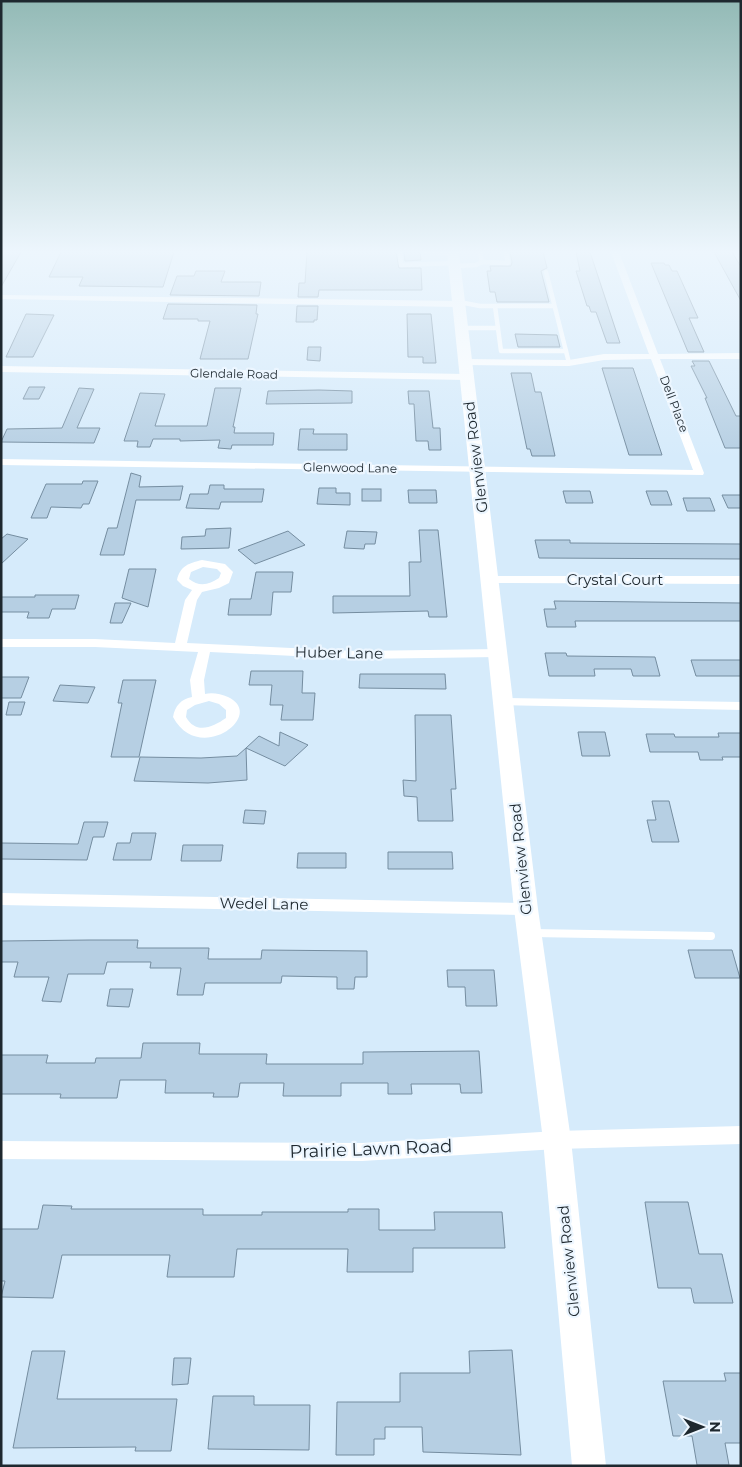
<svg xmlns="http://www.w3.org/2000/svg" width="742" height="1467" font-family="Montserrat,sans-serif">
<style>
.building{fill:#b6cfe3;stroke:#758da0}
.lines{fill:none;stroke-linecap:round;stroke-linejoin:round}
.lane-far1{stroke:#fff;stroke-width:4.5}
.lane{stroke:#fff;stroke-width:8}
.street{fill:#fff;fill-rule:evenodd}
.secondary{fill:#fff;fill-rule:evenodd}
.labels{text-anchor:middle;stroke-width:4.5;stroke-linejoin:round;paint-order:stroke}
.far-street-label{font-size:12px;fill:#1e282f;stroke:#ecf6ff}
.street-label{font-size:15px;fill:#1e282f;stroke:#ecf6ff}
.near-street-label{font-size:18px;fill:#1e282f;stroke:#ecf6ff}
</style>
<rect width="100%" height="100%" fill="#d6ebfb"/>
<g class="building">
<polygon points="1,252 21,252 1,287"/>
<polygon points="61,252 174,252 163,287 79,286 83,277 49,277"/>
<polygon points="307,252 396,252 399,268 421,268 422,290 319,290 318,297 298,297 299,283 305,283"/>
<polygon points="404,252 420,252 421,260 405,261"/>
<polygon points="510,252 543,252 547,268 541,271 549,302 497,302 495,292 490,292 487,271 491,271 490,266 511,266 512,262"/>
<polygon points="576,252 590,252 620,343 607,343 596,312 591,312 589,306 587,306 576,271 580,271"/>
<polygon points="714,252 732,252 741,267 741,301"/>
<polygon points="651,263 664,263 665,265 669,265 672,271 677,271 698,318 689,318 704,352 688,352"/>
<polygon points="196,271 225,271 221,282 261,282 259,296 170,295 177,276 194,276"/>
<polygon points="168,304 257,305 256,314 258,314 248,359 200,359 210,321 198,321 198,319 163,319"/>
<polygon points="297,306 318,306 317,320 314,320 314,322 296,322"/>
<polygon points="26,314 54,315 33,357 6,357"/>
<polygon points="407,314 431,314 436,363 423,363 423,357 408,357"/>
<polygon points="515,334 557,335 560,347 518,347"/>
<polygon points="308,347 321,347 320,361 307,360"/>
<polygon points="692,361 709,361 736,416 741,416 741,448 725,448 705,398 707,398 691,366 695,366"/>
<polygon points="602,368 633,368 662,455 629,455"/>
<polygon points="511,373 531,373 535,392 541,392 555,456 532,456 530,449 527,449"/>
<polygon points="29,387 45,387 39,399 23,399"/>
<polygon points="79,388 94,389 77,428 100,428 94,443 1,442 7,429 62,428"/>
<polygon points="215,388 241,388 233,427 235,427 234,433 274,433 273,445 232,445 231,449 218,448 220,440 180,441 180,439 153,439 150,447 137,447 138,441 124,441 140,393 165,394 155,426 207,426"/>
<polygon points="319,390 352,391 352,403 266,404 268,391"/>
<polygon points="408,391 429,391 433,428 440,428 441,450 429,450 428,441 416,441 414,404 409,404"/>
<polygon points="300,429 314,429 313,434 347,434 347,450 298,450"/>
<polygon points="131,473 141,476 139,487 183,486 180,500 136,500 124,555 100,555 108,528 117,528"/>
<polygon points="83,481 98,481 89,504 83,504 81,508 51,507 47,518 31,518 46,484 82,484"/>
<polygon points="210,485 224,485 224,489 264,489 262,502 221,502 219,509 186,508 190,494 208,494"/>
<polygon points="319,488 336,488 336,493 350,493 350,505 317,504"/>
<rect x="362" y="489" width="19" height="12"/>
<polygon points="408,490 436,490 437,503 409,503"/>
<polygon points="563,491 590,491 593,503 566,503"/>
<polygon points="646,491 667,491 672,505 651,505"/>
<polygon points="722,495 741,495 741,508 728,508"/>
<polygon points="683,498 710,498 715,511 687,511"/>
<polygon points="231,528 229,548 181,549 182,537 205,536 206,529"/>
<polygon points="419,530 438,530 447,617 429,617 428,611 333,613 333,596 410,596 409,562 421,562"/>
<polygon points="288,531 305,545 255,564 238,550"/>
<polygon points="347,531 377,532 375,544 365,544 364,549 344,548"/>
<polygon points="7,534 28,539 1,564 1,539"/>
<polygon points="535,540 570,540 570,543 741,544 741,559 539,558"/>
<polygon points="129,569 156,569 148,607 122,598"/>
<polygon points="256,572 293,572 291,592 273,592 271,615 228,615 230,599 251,599"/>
<polygon points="35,595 79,595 75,609 52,609 49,618 27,618 29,612 1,612 1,597 35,597"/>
<polygon points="554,601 741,603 741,621 575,621 576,627 547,627 544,609 556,609"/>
<polygon points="115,603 131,603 122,623 110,623"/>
<polygon points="545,653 566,653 567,656 655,657 660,676 633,676 631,669 594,669 595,676 549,676"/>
<polygon points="691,660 741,660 741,676 696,676"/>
<polygon points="251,671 303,671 302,693 315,693 313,720 281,720 283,705 270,705 272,685 249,685"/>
<polygon points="360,674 445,674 446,689 359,688"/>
<polygon points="1,677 29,677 21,698 1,698"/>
<polygon points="123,680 156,680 139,757 111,757 122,703 118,703"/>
<polygon points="60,685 95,687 88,703 53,701"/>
<polygon points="9,702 25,702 21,715 6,715"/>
<polygon points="415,715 451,715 456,789 451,789 453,821 418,821 417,797 404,796 403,780 416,781"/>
<polygon points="280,732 308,745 285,766 246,748 259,736 279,746"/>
<polygon points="578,732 605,732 610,756 582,756"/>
<polygon points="718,733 741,733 741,757 722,757 723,760 700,760 698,752 650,752 646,734 674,734 675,737 719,737"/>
<polygon points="246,748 247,780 208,783 134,781 140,757 201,758 237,756"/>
<polygon points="652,801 669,801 679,842 652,842 647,820 656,820"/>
<polygon points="245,810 266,811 264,824 243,823"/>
<polygon points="84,822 108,822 104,837 93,837 87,860 1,859 1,843 78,844"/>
<polygon points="132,833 156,833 151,860 113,860 117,843 130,843"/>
<polygon points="183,845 223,845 221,861 181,861"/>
<polygon points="388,852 452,852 453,869 388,869"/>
<polygon points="298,853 346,853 346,868 297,868"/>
<polygon points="89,940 138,940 137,948 209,948 208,959 261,959 262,950 367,951 367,977 355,977 354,989 337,989 337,977 282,976 281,983 205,983 203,995 177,995 181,968 150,968 151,962 107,962 104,974 68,974 61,1002 42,1001 49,977 14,977 18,962 1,962 1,941"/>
<polygon points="688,950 732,950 740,978 695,978"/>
<polygon points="447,970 494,970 497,1006 466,1006 465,987 448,987"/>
<polygon points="110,989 133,989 129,1007 107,1006"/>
<polygon points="143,1043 200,1043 199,1054 267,1054 266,1064 363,1064 363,1052 479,1051 482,1093 461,1093 460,1084 411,1084 412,1094 388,1094 388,1083 341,1083 341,1096 283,1096 284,1083 240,1083 238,1097 213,1097 214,1093 165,1093 166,1080 120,1080 117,1098 60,1098 61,1094 1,1094 1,1055 48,1055 46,1063 95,1063 96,1058 141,1058"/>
<polygon points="645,1202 688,1202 699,1254 722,1254 733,1303 694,1303 691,1288 658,1288"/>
<polygon points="43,1205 72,1206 71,1209 203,1209 203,1215 262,1215 262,1212 348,1212 348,1209 379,1209 379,1230 435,1230 434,1212 502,1212 505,1248 413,1248 413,1272 347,1272 348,1249 237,1249 234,1277 167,1277 170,1255 62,1255 53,1298 1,1297 5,1281 1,1281 1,1229 38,1229"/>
<polygon points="512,1350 521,1455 423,1452 422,1427 385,1427 385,1439 374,1439 374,1455 336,1455 337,1402 400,1402 400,1373 470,1373 469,1351"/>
<polygon points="32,1351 65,1351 57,1399 177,1399 171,1451 135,1451 136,1447 13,1448"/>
<polygon points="174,1358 191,1358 188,1384 172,1385"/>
<polygon points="724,1373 741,1373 741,1443 725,1443 729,1465 697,1465 692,1436 673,1436 663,1381 726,1381"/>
<polygon points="213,1396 254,1396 254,1405 310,1405 309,1450 208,1449"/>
</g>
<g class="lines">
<g class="lane-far1">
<polyline points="400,252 401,265 455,263"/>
<polyline points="427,252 453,253"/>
<polyline points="480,252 482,262"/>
<polyline points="455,266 476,265 482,262 508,263 506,252"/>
<polyline points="546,272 569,363"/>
<polyline points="459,302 480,306 554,306"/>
<polyline points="495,306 501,351 566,351"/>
<polyline points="461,328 498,328"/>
</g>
<polyline class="lane" points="532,933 711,936"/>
<g class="street">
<polygon points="611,252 619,252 658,354 741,353 741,359 660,359 704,473 703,475 1,465 1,459 693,470 651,359 604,360 569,366 465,365 460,362 465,359 569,360 604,354 649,354"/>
<polygon points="1,295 459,301 463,304 459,307 1,299"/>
<polygon points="1,366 466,374 471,377 466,380 1,372"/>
<path d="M 202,560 L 225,564 L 233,572 L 229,583 L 219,588 L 202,592 L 197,600 L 187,643 L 356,651 L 498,649 L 504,653 L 498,657 L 356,659 L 210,652 L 204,680 L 205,694 C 212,692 221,694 228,697 C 267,715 199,766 173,717 C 175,706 181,699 192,697 L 190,680 L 198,652 L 95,647 L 1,647 L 1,639 L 95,639 L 175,643 L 185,600 L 192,590 L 183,586 L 177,580 C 180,566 189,563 202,560 ZM 203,567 L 217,569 L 221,573 L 219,578 C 209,585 199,587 189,579 L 191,572 ZM 209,701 L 219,704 L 226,710 L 226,718 C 213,727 196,735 186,717 L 187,710 L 195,705 Z"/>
<polygon points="489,576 741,576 741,584 485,583 483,580 485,577"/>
<polygon points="504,698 741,702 741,710 499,705 497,702 499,699"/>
<polygon points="1,893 526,903 532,905 534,909 532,913 526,915 1,905"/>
<polygon points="741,1126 741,1144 557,1149 362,1161 1,1159 1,1141 362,1143 557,1131"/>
</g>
<polygon class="secondary" points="447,252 459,252 538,909 571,1140 606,1466 572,1466 543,1140 514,909"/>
</g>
<linearGradient id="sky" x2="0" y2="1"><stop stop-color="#93bab6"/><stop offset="0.55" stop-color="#edf6fd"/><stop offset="1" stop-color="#edf6fd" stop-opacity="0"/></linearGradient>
<rect width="742" height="458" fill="url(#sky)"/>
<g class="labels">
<g class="far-street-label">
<text transform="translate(234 374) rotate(1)" y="4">Glendale Road</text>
<text transform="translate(674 404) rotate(69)" y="4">Dell Place</text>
<text transform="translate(350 468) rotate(1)" y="4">Glenwood Lane</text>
</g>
<g class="street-label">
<text transform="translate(476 457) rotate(-97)" y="5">Glenview Road</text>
<text x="615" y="585">Crystal Court</text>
<text transform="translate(339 653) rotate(1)" y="5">Huber Lane</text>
<text transform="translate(521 859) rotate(-96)" y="5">Glenview Road</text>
<text transform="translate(264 904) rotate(1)" y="5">Wedel Lane</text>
<text transform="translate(569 1261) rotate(-96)" y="5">Glenview Road</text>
</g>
<g class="near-street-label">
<text transform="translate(371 1149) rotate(-2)" y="6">Prairie Lawn Road</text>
</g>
</g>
<rect width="742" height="1467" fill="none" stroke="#1e282f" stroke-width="5"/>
<g transform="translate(702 1427) rotate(90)" stroke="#ecf6ff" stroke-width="4" paint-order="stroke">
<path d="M0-4L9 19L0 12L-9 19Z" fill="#1e282f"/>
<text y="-8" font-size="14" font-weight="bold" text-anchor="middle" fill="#1e282f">N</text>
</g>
</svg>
